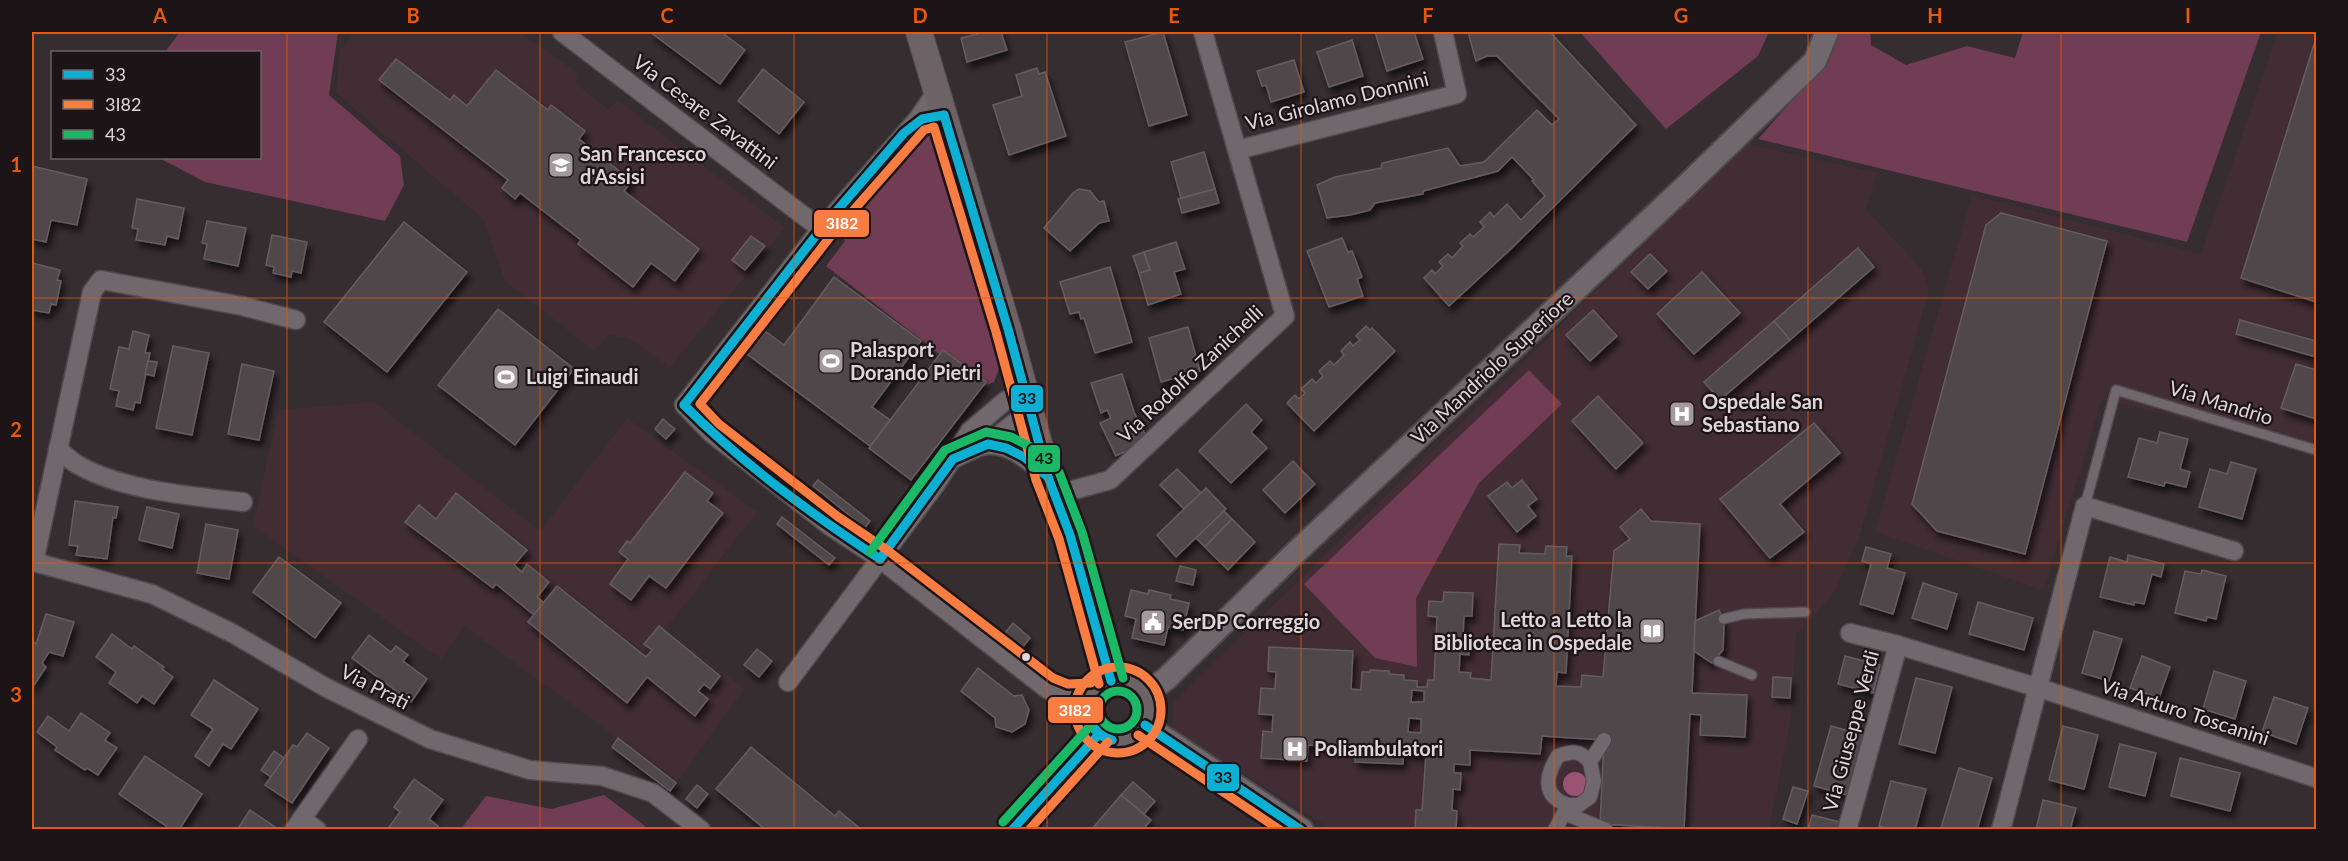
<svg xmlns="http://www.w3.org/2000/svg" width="2348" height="861" font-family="Lato,sans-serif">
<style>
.built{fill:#422d35}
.green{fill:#713d54}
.water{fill:#9a5373}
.building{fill:#4f474a;stroke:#655d61;stroke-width:1.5;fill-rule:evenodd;filter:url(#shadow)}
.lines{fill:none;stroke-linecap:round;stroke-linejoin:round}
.service-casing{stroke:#50494c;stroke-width:12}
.pedestrian-casing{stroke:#50494c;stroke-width:16}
.minor-casing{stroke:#50494c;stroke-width:21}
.tertiary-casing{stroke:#50494c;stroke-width:26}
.secondary-casing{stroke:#50494c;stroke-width:28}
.service{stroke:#70686c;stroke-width:9}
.pedestrian{stroke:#70686c;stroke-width:14}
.minor{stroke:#70686c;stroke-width:18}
.tertiary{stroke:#70686c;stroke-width:22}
.secondary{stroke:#6d6367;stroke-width:26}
.bus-1-casing{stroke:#1c1417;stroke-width:14}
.bus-2-casing{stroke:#1c1417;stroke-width:14}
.bus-3-casing{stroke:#1c1417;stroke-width:14}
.bus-1{stroke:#0dafd3;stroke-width:9}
.bus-2{stroke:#f77d43;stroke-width:9}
.bus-3{stroke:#1ab867;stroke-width:9}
.grid{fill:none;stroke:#e8590c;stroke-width:1.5;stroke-opacity:0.55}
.bus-dot{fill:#e0d5d9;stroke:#1c1417;stroke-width:2}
.labels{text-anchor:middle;stroke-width:4.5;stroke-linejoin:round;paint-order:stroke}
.street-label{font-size:20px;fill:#e0d5d9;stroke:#1c1417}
.poi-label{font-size:20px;font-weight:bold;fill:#e0d5d9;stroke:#1c1417;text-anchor:start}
.line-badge{stroke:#1c1417;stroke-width:2}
.badge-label{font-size:16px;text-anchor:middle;font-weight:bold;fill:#fff}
.pale-badge-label{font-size:16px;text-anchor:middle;font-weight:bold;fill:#111}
.neatline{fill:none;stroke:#e8590c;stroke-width:2}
.grid-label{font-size:20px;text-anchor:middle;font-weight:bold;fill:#e8590c}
</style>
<defs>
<filter id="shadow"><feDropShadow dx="3.5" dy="6" stdDeviation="3" flood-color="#0009"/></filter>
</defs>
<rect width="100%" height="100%" fill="#362d31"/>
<g class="built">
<polygon points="355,32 520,32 579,74 575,83 609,110 617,100 785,228 670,367 628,338 608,335 594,351 505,281 483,219 336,93 340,50"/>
<polygon points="2278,32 2316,32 2316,452 2102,399 2043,590 1875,532 1972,195 2201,254"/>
<polygon points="1747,144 1877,173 1866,210 1922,269 1929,290 1859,538 1831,598 1796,634 1791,718 1769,829 1593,830 1571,821 1567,830 1331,829 1173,729 1173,703"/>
<polygon points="374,402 540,531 627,418 757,512 666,629 744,689 676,783 618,738 464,626 441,659 253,526 278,410"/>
</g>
<g class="green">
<polygon points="180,32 338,32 329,95 400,156 404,185 385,221 205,182 159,158 260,158 260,52 165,52"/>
<polygon points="1580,32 1769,32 1758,56 1666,129"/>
<polygon points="1837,32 1870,32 1871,45 1906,65 1967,46 2015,58 2023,32 2261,32 2187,242 1758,139 1825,64"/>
<polygon points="933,131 998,341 1000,366 994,382 982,387 826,266 845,241 837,223 909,141"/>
<polygon points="1529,370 1562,404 1479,483 1416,598 1417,667 1375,658 1304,584"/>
<polygon points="604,795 645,826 642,829 461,829 486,796 551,809"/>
</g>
<circle class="water" cx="1575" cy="784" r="12"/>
<g class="building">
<polygon points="650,32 721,32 745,50 720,84"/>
<polygon points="976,32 1005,32 1001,32 1007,50 967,62 961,38 977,34"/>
<polygon points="1163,32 1187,115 1149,126 1125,42"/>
<polygon points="1375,32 1414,32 1423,59 1387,71"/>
<polygon points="1468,32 1550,32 1636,125 1513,247 1449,306 1424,278 1432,270 1435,274 1443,266 1439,262 1448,254 1452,258 1463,246 1460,243 1470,234 1473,237 1484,227 1480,222 1490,212 1494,217 1507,204 1521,220 1545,196 1532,181 1534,180 1512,157 1498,171 1423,191 1423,194 1375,203 1370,210 1350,215 1327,218 1317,185 1335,177 1381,168 1382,163 1448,148 1460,166 1484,162 1537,110 1552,125 1559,119 1497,56 1487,56 1476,61"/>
<polygon points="2316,38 2316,302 2241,278"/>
<polygon points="1352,40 1363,76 1329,87 1317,52"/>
<polygon points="396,59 450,100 454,95 467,106 496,70 548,110 551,105 585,131 579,139 632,181 624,191 699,249 675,281 651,263 633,287 578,244 581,240 520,193 515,199 502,188 508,180 379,80"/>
<polygon points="1294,60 1304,92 1271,102 1266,85 1262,86 1257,71"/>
<polygon points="1037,68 1039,74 1045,72 1066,136 1009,155 993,105 1022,96 1016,75"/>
<polygon points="763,69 804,102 779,134 738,101"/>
<polygon points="1204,152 1215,189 1181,198 1171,162"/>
<polygon points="32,166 87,179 77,225 51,220 46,242 32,239"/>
<polygon points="1079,189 1090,191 1099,202 1104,201 1109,221 1099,223 1070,251 1044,228 1073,193"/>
<polygon points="1215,189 1219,203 1182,213 1178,199"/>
<polygon points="137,199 184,208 178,239 167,236 165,245 136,240 138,229 132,228"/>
<polygon points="2001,213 2107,241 2025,554 1937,531 1912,504 1986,225"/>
<polygon points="207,221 246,228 238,266 204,259 207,244 202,243"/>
<polygon points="404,222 467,272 387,372 324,322"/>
<polygon points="272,235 307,242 301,273 292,271 291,277 273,273 274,267 266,265"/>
<polygon points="751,236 765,246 745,270 732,260"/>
<polygon points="1342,238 1348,252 1352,251 1362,277 1357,279 1363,296 1329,307 1307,251"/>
<polygon points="1176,242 1185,269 1174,272 1181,294 1148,305 1139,273 1150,270 1144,252"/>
<polygon points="1858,248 1874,267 1790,340 1774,321"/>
<polygon points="1144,252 1150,270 1139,273 1133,256"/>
<polygon points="1650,254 1667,271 1648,289 1631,272"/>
<polygon points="32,263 60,270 57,280 61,281 56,305 51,304 49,313 32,310"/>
<polygon points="1110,267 1132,342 1095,353 1084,318 1081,319 1079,312 1070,314 1060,282"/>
<polygon points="1702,272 1740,313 1694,354 1657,314"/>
<polygon points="834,277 921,341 872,407 890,420 870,446 747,354 765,331 784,345"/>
<polygon points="498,309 574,369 515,445 438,385"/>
<polygon points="1593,310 1617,336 1590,361 1566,335"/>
<polygon points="2240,320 2316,341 2316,357 2236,334"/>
<polygon points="1774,321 1790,340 1720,400 1704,382"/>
<polygon points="1366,326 1370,330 1372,328 1395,351 1314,431 1287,403 1295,395 1299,399 1305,393 1301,389 1312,379 1316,383 1323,376 1319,371 1330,361 1334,365 1344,355 1341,351 1350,342 1353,346 1360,340 1356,336"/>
<polygon points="1188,327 1200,371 1161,382 1149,338"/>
<polygon points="133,331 149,335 145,353 150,353 140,403 135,402 133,410 116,406 119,391 110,389 119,347 129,349"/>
<polygon points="173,346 209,353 192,435 156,428"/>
<polygon points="943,350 986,382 911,480 869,448"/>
<polygon points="148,361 157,362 154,376 145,374"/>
<polygon points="242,364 274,371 259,440 228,434"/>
<polygon points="2296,364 2316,370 2316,419 2281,408"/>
<polygon points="1122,374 1134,412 1148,440 1116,456 1100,423 1111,418 1107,410 1101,413 1091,383"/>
<polygon points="1598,396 1643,443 1616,469 1572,421"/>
<polygon points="1246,404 1262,420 1251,432 1267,448 1231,483 1199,451"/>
<polygon points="663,419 675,429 666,439 655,429"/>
<polygon points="1814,423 1840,453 1780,504 1804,532 1770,558 1720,499"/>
<polygon points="2160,432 2188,439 2180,469 2190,472 2186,487 2165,482 2164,486 2128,477 2139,438 2157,443"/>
<polygon points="1293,461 1315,484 1285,513 1263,490"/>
<polygon points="2231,462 2256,469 2242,519 2199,507 2210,469 2227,474"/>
<polygon points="1177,469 1201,493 1184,509 1160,485"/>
<polygon points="685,472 713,493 707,501 723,513 666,588 649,576 631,600 610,584 628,559 619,552 627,541 630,543"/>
<polygon points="818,480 870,521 865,528 813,486"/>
<polygon points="1522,480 1537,499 1528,506 1536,516 1517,532 1488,496 1507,482 1512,488"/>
<polygon points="1206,488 1226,509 1176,557 1157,535"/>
<polygon points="456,493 527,550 514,565 522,572 527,564 549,582 537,597 544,603 534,615 496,584 493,588 405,522 419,505 436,519"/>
<polygon points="75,501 118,507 116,518 113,517 107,559 76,555 78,546 69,545"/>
<polygon points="147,507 179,514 172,548 139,540"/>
<path d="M 1641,509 L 1651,521 L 1700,524 L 1692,693 L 1747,695 L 1745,737 L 1700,735 L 1701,715 L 1690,714 L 1684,829 L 1600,824 L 1604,740 L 1542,736 L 1540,754 L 1470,750 L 1470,765 L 1454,764 L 1454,773 L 1461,773 L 1460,790 L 1453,789 L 1452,810 L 1457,811 L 1456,830 L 1415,829 L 1416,810 L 1422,810 L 1426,755 L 1403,753 L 1403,764 L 1355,762 L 1356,748 L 1308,745 L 1307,761 L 1261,758 L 1263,731 L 1272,732 L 1273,715 L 1259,714 L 1261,688 L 1275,689 L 1276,672 L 1268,671 L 1269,647 L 1353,651 L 1351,689 L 1361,690 L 1362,672 L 1370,672 L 1370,670 L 1389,671 L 1389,674 L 1404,675 L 1404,680 L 1417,681 L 1417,687 L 1427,687 L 1428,680 L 1434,680 L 1437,617 L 1428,616 L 1429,601 L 1443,602 L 1444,592 L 1473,593 L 1472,616 L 1464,616 L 1463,636 L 1470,637 L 1469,655 L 1460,654 L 1459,672 L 1471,673 L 1470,678 L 1491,680 L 1499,544 L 1520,545 L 1519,553 L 1545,554 L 1546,546 L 1567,547 L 1566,556 L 1572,556 L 1566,673 L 1557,672 L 1556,686 L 1581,687 L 1582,675 L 1603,677 L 1614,551 L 1630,539 L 1620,527 ZM 1412,690 L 1424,691 L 1424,702 L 1411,702 ZM 1409,718 L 1421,719 L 1421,733 L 1408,732 Z"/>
<polygon points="1224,511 1232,519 1205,547 1196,538"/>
<polygon points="782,517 835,558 829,565 777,524"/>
<polygon points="1232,519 1255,542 1228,570 1205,547"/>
<polygon points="206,524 238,530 229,579 197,573"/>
<polygon points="1866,547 1891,554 1887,568 1905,573 1893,614 1860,604 1871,564 1862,561"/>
<polygon points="2128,555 2164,564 2161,577 2152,574 2144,604 2134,602 2134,605 2100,597 2110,557 2127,562"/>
<polygon points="279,557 341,603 315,638 253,592"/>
<polygon points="1180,566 1196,570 1193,585 1176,581"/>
<polygon points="2202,570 2226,576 2216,619 2207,617 2206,621 2175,613 2185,571 2201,574"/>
<polygon points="1923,583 1957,594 1947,629 1912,618"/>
<polygon points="557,586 646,657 652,650 644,644 659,626 720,676 710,689 704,684 698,691 708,699 695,716 647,677 627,703 528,622"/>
<polygon points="1131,590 1148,594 1149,590 1171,595 1170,599 1189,603 1183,630 1168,627 1164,645 1132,638 1136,619 1125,616"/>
<polygon points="1978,602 2033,618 2024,650 1969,634"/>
<polygon points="1719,610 1724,623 1723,650 1712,663 1694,651 1695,621"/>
<polygon points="46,614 74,622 63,656 49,652 42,663 46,667 32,688 32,641 36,644"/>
<polygon points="1013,623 1030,638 1022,648 1005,633"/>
<polygon points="2094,631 2122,639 2109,681 2082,673"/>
<polygon points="112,634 132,649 134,646 164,667 162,669 173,677 154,704 142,696 137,703 109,683 116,672 96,657"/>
<polygon points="369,635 391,652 396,646 408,655 403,661 427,679 411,702 352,658"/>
<polygon points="757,649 772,661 759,677 744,665"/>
<polygon points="1845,656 1880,665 1873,693 1838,684"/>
<polygon points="2142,656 2170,667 2159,698 2130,688"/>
<polygon points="978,668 1014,696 1022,695 1029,710 1025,724 1012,732 996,727 995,718 961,691"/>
<polygon points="2214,671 2246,681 2235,719 2203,709"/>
<polygon points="1773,677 1791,678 1790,698 1772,697"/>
<polygon points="1916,678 1952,687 1935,753 1899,744"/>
<polygon points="214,680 258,709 231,749 223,744 209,766 195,756 213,729 191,715"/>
<polygon points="2274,697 2308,708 2296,744 2262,732"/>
<polygon points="81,713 110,733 105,740 117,748 98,775 87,768 85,770 55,750 57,747 37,732 48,716 69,731"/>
<polygon points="1831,726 1864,735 1847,795 1814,786"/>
<polygon points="2063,726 2098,735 2084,789 2049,780"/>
<polygon points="307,733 329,748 292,803 265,785 293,745 297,747"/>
<polygon points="618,738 676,783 670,791 612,747"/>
<polygon points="2120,744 2156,753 2145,796 2109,787"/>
<polygon points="751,747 835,816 839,811 862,830 766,830 716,789"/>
<polygon points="274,751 284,758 271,777 261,770"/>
<polygon points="145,756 202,794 179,830 172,830 119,794"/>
<polygon points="2180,758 2240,773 2230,811 2171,796"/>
<polygon points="1959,768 1992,778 1977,830 1941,828"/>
<polygon points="414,779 443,800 429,819 438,826 436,830 387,830 400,812 394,807"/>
<polygon points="1891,781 1926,789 1915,830 1892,830 1879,826"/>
<polygon points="1133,782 1155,801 1144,814 1121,795"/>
<polygon points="697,785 708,794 697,808 686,799"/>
<polygon points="1793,787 1808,791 1797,824 1783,819"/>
<polygon points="1121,795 1151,820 1146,826 1143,830 1091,830"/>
<polygon points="2043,800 2076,808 2070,830 2036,830"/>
<polygon points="250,810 275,827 273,830 237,830"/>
<polygon points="1812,815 1840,822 1838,830 1808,830"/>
</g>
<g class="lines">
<g class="service-casing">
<g id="service">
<polyline points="2085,506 2116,390 2316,450"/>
<polyline points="1723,619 1744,614 1805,612"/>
<polyline points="1718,661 1752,675"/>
</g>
</g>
<g class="pedestrian-casing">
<g id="pedestrian">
<path d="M 1568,805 C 1541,796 1546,775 1558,756 C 1572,751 1580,750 1590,762"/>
<polyline points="1564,813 1606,830"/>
<polyline points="1555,830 1568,805 1579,805 1590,797 1594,781 1590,762 1604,740"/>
</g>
</g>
<g class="minor-casing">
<g id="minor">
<polyline points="562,32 821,229"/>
<polyline points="937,91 917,120 821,229 684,405 711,433 830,526 880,559 1047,689 1066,696 1091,695"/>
<polyline points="1237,150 1457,94 1443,32"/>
<polyline points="296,320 242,306 101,280 92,292 34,562 152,594 232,633 325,687 430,739 530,770 602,776 653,793 701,830"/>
<polyline points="988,444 1030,410"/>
<path d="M 58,449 C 65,455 72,462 80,466 C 125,491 193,496 243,502"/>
<path d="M 953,459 C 963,455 978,445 989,445 C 1012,444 1032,464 1048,477"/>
<polyline points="1055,495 1110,480 1285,316 1203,32"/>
<polyline points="1850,633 1898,645 2039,688 2316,778"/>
<polyline points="788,682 936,484 970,431 1005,401 1025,391"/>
<polyline points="302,819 317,830"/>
<polyline points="294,830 358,739"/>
<polyline points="1847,830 1898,645"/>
<polyline points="2001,830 2085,506 2234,551"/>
</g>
</g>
<g class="tertiary-casing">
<g id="tertiary">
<polyline points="1144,695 1166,679 1291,557 1689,183 1815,61 1827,32"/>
<polyline points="1145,725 1302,830"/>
</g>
</g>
<g class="secondary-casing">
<g id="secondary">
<polyline points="919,32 1008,329 1048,477 1070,535 1111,681"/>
<circle cx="1118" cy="710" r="31"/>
<polyline points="1012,830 1099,734"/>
</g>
</g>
<use href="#service" class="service"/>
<use href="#pedestrian" class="pedestrian"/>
<use href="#minor" class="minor"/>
<use href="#tertiary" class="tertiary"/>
<use href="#secondary" class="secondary"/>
<g class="bus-1-casing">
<g id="bus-1">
<polyline points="944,115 1008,329 1048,477 1070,535 1111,681"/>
<polyline points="684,405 821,229 904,133 922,119 944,115"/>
<path d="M 684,405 C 743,464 810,513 880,559"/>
<polyline points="880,559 953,459 988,444 1006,448 1024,457 1048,477"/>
<path d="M 1088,705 C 1088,721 1095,735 1112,740"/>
<path d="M 1088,705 C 1086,721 1095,737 1112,740"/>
<polyline points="1145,725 1301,830"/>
<polyline points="1012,830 1099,734"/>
</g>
</g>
<g class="bus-2-casing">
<g id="bus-2">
<circle cx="1118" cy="710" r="43"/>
<polyline points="1091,683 1068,684 1053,678 887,550 837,516 719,424 700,404 830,237 924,130 934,127 996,332 1036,480 1059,539 1099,684"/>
<polyline points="1138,735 1280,830"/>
<polyline points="1029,830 1108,742"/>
</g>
</g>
<g class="bus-3-casing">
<g id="bus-3">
<polyline points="870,552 945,450 986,432 1011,437 1031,447 1059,472 1082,532 1123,678"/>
<circle cx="1118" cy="710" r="19"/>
<polyline points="1003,822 1090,726"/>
</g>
</g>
<use href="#bus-1" class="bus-1"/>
<use href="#bus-2" class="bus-2"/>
<use href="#bus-3" class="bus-3"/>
</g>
<path class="grid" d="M 287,32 L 287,830M 540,32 L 540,830M 794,32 L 794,830M 1047,32 L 1047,830M 1301,32 L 1301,830M 1554,32 L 1554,830M 1808,32 L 1808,830M 2061,32 L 2061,830M 32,298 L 2316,298M 32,563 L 2316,563"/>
<defs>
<g id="school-square" transform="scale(1.35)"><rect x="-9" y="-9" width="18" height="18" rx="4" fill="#a49a9e" stroke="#1c1417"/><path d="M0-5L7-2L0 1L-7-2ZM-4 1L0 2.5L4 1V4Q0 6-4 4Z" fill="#fff"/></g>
<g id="stadium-square" transform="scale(1.35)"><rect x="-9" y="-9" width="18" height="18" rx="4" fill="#a49a9e" stroke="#1c1417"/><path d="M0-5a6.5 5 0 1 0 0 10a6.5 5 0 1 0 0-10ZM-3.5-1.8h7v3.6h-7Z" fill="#fff"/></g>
<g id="hospital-square" transform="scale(1.35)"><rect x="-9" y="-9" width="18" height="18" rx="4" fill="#a49a9e" stroke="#1c1417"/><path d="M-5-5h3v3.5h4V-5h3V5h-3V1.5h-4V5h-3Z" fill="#fff"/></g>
<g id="civic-square" transform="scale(1.35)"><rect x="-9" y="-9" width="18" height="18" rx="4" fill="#a49a9e" stroke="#1c1417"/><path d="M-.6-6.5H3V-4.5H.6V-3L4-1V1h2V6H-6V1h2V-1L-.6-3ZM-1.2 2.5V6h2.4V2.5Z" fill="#fff"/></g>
<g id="library-square" transform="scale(1.35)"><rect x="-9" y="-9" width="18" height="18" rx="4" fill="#a49a9e" stroke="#1c1417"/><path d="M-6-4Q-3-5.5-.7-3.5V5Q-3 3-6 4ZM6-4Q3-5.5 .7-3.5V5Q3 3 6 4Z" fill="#fff"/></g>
</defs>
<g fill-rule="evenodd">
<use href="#school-square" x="561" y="165"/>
<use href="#stadium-square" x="831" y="361"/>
<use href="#stadium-square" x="506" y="377"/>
<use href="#hospital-square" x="1682" y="414"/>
<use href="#civic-square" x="1153" y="622"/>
<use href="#library-square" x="1652" y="631"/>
<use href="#hospital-square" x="1295" y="749"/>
</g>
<circle class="bus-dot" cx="1026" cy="657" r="5"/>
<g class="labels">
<g class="street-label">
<text transform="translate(1337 101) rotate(-14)" y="7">Via Girolamo Donnini</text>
<text transform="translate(705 112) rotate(37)" y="7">Via Cesare Zavattini</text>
<text transform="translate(1492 368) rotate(-43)" y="7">Via Mandriolo Superiore</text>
<text transform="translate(1190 374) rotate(-43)" y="7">Via Rodolfo Zanichelli</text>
<text transform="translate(2221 403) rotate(17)" y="7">Via Mandrio</text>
<text transform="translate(375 687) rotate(27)" y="7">Via Prati</text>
<text transform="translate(2185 712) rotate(18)" y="7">Via Arturo Toscanini</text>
<text transform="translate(1851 731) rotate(-75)" y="7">Via Giuseppe Verdi</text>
</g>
<g class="poi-label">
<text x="580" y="161">San Francesco<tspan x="580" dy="23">d'Assisi</tspan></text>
<text x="850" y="357">Palasport<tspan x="850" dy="23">Dorando Pietri</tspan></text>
<text x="526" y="384">Luigi Einaudi</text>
<text x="1702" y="409">Ospedale San<tspan x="1702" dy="23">Sebastiano</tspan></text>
<text x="1632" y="627" text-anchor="end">Letto a Letto la<tspan x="1632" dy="23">Biblioteca in Ospedale</tspan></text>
<text x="1172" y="629">SerDP Correggio</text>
<text x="1314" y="756">Poliambulatori</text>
</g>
</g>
<g class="line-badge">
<rect x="813" y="209" width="57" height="29" rx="6" fill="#f77d43"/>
<rect x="1010" y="384" width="34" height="29" rx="6" fill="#0dafd3"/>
<rect x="1027" y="444" width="34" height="29" rx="6" fill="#1ab867"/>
<rect x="1047" y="696" width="57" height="28" rx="6" fill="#f77d43"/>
<rect x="1206" y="763" width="34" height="29" rx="6" fill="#0dafd3"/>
</g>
<g class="badge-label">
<text x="842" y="229">3I82</text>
<text x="1075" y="716">3I82</text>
</g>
<g class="pale-badge-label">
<text x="1027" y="404">33</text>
<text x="1044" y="464">43</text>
<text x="1223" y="783">33</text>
</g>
<rect width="2348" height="861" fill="none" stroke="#1c1417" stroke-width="66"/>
<rect x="51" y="51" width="210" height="108" fill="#1c1417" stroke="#6a6165" stroke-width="1.5"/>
<rect x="63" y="70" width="30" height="9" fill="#0dafd3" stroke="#6a6165" stroke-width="1.5"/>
<text x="105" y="81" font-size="18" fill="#e0d5d9">33</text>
<rect x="63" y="100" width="30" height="9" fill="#f77d43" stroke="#6a6165" stroke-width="1.5"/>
<text x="105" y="111" font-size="18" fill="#e0d5d9">3I82</text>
<rect x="63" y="130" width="30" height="9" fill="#1ab867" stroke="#6a6165" stroke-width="1.5"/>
<text x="105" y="141" font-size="18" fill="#e0d5d9">43</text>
<rect x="33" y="33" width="2282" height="795" class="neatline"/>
<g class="grid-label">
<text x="160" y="23">A</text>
<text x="413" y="23">B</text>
<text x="667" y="23">C</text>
<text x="920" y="23">D</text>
<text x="1174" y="23">E</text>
<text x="1428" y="23">F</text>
<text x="1681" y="23">G</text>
<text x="1935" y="23">H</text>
<text x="2188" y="23">I</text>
<text x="16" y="172">1</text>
<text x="16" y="437">2</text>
<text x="16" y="702">3</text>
</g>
</svg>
